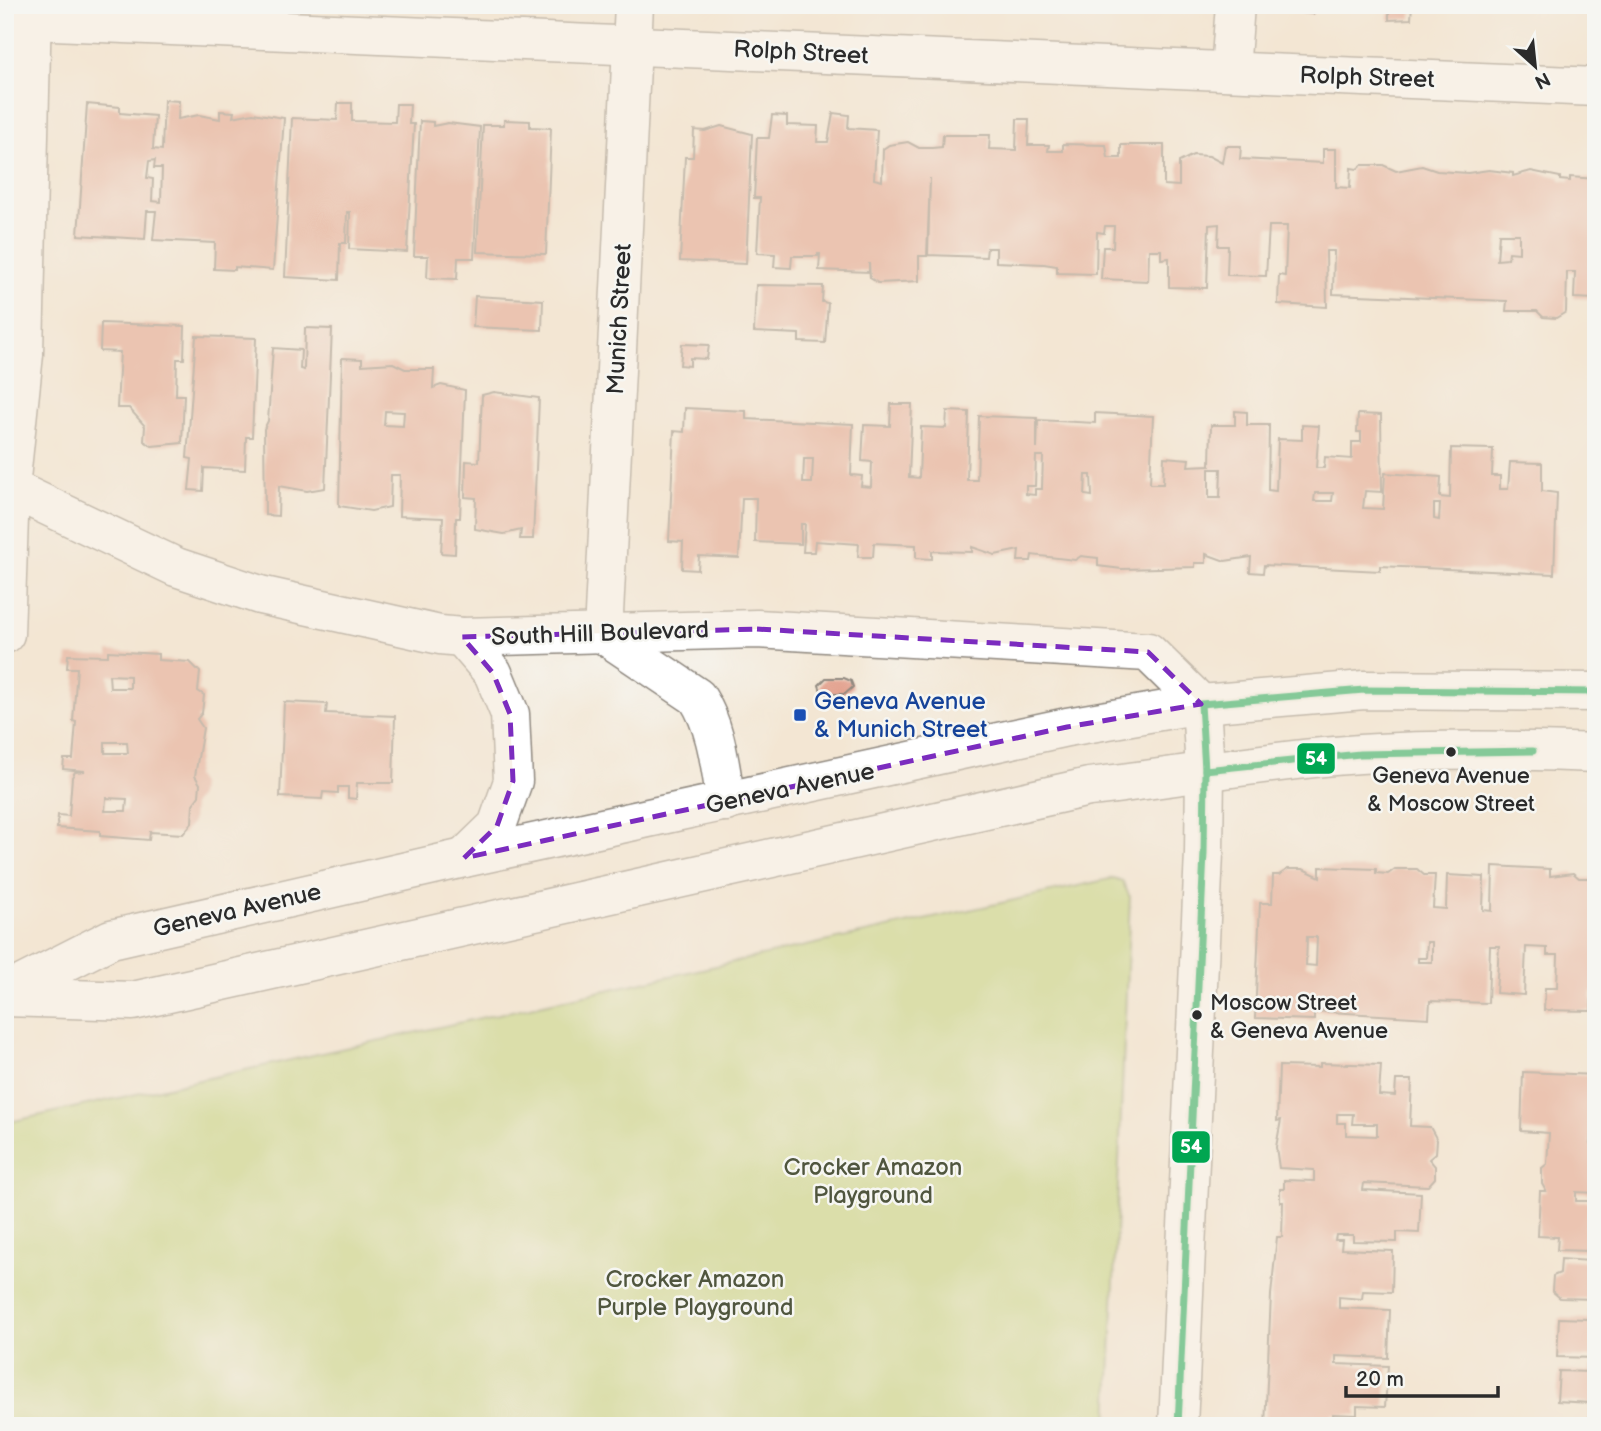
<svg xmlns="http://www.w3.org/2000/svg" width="1601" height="1431" font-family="'Balsamiq Sans',sans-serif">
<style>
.green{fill:#bed579;stroke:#748052;stroke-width:2}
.building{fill:#e29c88;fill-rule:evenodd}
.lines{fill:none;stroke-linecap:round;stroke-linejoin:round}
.minor-casing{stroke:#8f887f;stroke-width:41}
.tertiary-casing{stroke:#8f887f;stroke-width:41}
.primary-casing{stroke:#8f887f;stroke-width:41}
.minor{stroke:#fff;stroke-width:38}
.tertiary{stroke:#fff;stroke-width:38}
.primary{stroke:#fff;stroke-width:38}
.bus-1-casing{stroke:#f6f6f2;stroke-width:12}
.bus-1{stroke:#00a651;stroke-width:7}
.marked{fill:none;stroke:#7b2cbf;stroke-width:5;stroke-dasharray:14 9;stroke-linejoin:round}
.transit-dot{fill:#1a4fb4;stroke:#f6f6f2;stroke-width:2.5}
.bus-dot{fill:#2b2b2b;stroke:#f6f6f2;stroke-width:2.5}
.labels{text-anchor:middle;stroke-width:5;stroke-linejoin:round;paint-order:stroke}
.bus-label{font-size:22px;fill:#2b2b2b;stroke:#f6f6f2}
.street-label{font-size:24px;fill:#2b2b2b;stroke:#f6f6f2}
.transit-label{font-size:24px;fill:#164399;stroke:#f6f6f2;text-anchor:start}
.park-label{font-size:24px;fill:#50563e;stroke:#f6f6f2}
.line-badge{stroke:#f6f6f2;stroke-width:2.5}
.badge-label{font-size:19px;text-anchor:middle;font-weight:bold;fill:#fff}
</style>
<rect width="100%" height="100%" fill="#f6f6f2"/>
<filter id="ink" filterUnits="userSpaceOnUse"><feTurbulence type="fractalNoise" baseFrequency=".0143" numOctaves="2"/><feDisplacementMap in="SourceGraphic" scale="14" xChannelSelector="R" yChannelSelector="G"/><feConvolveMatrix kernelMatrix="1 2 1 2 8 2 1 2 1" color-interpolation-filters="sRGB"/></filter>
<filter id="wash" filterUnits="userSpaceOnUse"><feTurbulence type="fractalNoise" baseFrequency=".00686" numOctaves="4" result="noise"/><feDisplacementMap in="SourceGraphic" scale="28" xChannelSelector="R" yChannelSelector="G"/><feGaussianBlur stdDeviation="1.57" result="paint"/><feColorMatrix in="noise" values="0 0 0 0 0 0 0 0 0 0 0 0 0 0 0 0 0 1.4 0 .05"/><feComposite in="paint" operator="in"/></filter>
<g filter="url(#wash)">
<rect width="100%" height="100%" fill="#f3e6d3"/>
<polygon class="green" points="1114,878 1122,881 1130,897 1108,1426 5,1426 5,1123"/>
<g id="blocks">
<g class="building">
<polygon points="1302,5 1314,5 1314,14 1302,13"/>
<polygon points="1399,5 1412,5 1411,19 1389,20 1389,7"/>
<path d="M 164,100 L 179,101 L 178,119 L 199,115 L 220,119 L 220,111 L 234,112 L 233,117 L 253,113 L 284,118 L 273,270 L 235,267 L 235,270 L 214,269 L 215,243 L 153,240 L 156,211 L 147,211 L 145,239 L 78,235 L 87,104 L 120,107 L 120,113 L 155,116 L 153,149 L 162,150 ZM 155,160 L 154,168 L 162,168 L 161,202 L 152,201 L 153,179 L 147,178 L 149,161 Z"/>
<polygon points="338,103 352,103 352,121 395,122 396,104 410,104 409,124 414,124 407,252 349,249 350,212 347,212 346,243 340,243 339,280 285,277 292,118 337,120"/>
<path d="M 833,113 L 849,115 L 848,128 L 877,130 L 874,179 L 882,181 L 883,149 L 889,145 L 908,142 L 919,148 L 932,148 L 942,147 L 943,135 L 990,135 L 989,149 L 1016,150 L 1017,119 L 1029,119 L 1028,145 L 1049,145 L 1048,151 L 1063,151 L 1063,144 L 1106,145 L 1108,158 L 1121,158 L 1121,145 L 1164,145 L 1164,185 L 1179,186 L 1179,162 L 1193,155 L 1209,156 L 1222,163 L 1225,146 L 1241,146 L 1240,159 L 1323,163 L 1323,149 L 1336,149 L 1336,187 L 1350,188 L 1351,168 L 1357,169 L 1362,165 L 1383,165 L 1396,171 L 1422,166 L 1437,171 L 1468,173 L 1489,170 L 1513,173 L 1513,176 L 1531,171 L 1560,177 L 1560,180 L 1570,181 L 1570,177 L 1596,179 L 1596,299 L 1574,298 L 1575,272 L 1567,272 L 1566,312 L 1556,318 L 1543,317 L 1537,311 L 1506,311 L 1507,301 L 1333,294 L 1334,251 L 1326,251 L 1327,307 L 1278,304 L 1279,275 L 1285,276 L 1287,226 L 1269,226 L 1266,276 L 1227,275 L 1228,246 L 1218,246 L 1219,224 L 1209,225 L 1207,288 L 1169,287 L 1169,258 L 1161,259 L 1161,250 L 1149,250 L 1148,281 L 1101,279 L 1103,247 L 1113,247 L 1114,226 L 1105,226 L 1104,233 L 1097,232 L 1096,274 L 1057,273 L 1057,266 L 1044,264 L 996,262 L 996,248 L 987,248 L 986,257 L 928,255 L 930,178 L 927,256 L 919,256 L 919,281 L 878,283 L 870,278 L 869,263 L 869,272 L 819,270 L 820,254 L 818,254 L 818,256 L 792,256 L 791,268 L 774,267 L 775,254 L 757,253 L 760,198 L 754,198 L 757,138 L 769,138 L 772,115 L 787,116 L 787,125 L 818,126 L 817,142 L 828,142 ZM 1499,234 L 1519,234 L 1519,253 L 1509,252 L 1508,259 L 1497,260 Z"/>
<polygon points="504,120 530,121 530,127 551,128 546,254 477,252 483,125 504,125"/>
<polygon points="420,121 433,122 433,126 448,123 480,127 474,258 458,258 457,279 427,278 428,256 414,256"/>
<polygon points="721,126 752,134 746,264 680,261 685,157 693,157 694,130 705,131"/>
<polygon points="756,285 823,286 822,302 828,303 825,343 799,342 799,334 754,332"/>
<polygon points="475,296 543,300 542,330 473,327"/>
<polygon points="101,323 185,326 184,359 177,359 176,395 184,395 182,443 152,446 144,441 145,426 129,408 117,408 120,352 100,351"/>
<polygon points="305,328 332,329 325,488 307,491 279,486 278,516 265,515 264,429 268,421 273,348 301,350 300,369 304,370"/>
<polygon points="196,336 256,338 252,437 246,437 245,470 204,468 203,491 189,490 192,459 187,458"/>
<polygon points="682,344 709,345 707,359 690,358 690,366 680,365"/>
<path d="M 342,358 L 362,359 L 362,365 L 393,363 L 405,369 L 434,369 L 433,388 L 441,385 L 465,390 L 460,518 L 456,518 L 455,554 L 441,553 L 443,518 L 399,516 L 400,475 L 391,475 L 390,507 L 371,511 L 339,506 ZM 385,411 L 404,412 L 403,426 L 384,425 Z"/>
<polygon points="494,392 539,398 533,539 520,539 521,530 504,534 475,529 476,498 465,497 466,461 479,462 482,395"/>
<path d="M 891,404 L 912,404 L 909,477 L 919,478 L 921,427 L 946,428 L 947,411 L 969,412 L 967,480 L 977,480 L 979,416 L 1037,418 L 1037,449 L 1038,420 L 1095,423 L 1095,413 L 1153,416 L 1150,484 L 1163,484 L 1164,457 L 1189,459 L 1188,466 L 1210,465 L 1211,425 L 1235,425 L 1235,411 L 1247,412 L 1247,425 L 1269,425 L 1268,490 L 1276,491 L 1278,439 L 1302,440 L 1302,425 L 1319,426 L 1316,468 L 1324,468 L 1325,457 L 1352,459 L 1352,442 L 1361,442 L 1361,432 L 1357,432 L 1358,414 L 1381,415 L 1382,492 L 1365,491 L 1363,508 L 1383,509 L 1385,473 L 1441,477 L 1440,497 L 1450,498 L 1451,448 L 1493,449 L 1492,476 L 1500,476 L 1500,489 L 1508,489 L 1510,462 L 1542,463 L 1542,491 L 1557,493 L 1554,574 L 1380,566 L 1380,571 L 1264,565 L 1263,573 L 1250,572 L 1251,557 L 1225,561 L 1206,554 L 1206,563 L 1195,563 L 1195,567 L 1122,569 L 1098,566 L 1098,558 L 1089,557 L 1081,556 L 1075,560 L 1032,555 L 1031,561 L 1018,561 L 1019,550 L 995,555 L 972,547 L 972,552 L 932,551 L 932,559 L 916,558 L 916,545 L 874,543 L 873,557 L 858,557 L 859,544 L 815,541 L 814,552 L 803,552 L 805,524 L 801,524 L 801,544 L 755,542 L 756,498 L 742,498 L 739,558 L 699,556 L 698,570 L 682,569 L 683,542 L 669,541 L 674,431 L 684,432 L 685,408 L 746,411 L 746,419 L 853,424 L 851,475 L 862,476 L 861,486 L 871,487 L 872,462 L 862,461 L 864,425 L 890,426 ZM 1036,456 L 1043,456 L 1042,489 L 1035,489 L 1035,495 L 1026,494 L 1026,486 L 1035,486 ZM 804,459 L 813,459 L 812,483 L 803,483 ZM 1209,469 L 1221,469 L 1220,498 L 1209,498 ZM 1086,475 L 1091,475 L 1092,496 L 1085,495 ZM 1315,493 L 1333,493 L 1332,501 L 1314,501 ZM 1434,504 L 1440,504 L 1439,520 L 1434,519 Z"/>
<path d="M 108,651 L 158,654 L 158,660 L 190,662 L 200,672 L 198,691 L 204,695 L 202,713 L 197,719 L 203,728 L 195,776 L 200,784 L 199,796 L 193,804 L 192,823 L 183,834 L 150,832 L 149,840 L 100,836 L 100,831 L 57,828 L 58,815 L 69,816 L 72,777 L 75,772 L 85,771 L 63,769 L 64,759 L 73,759 L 76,722 L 73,721 L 77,668 L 67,668 L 68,655 L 108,656 ZM 109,675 L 130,676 L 130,688 L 110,688 ZM 105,742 L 127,742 L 128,753 L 105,753 ZM 106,798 L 127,799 L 126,811 L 105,811 Z"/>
<polygon points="826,678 844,678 851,681 853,687 845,694 828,694 821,691 819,685"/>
<polygon points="284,702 327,704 326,713 395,716 393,783 357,783 356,799 348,798 348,787 338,787 338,793 323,792 322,799 280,797"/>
<path d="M 1493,866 L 1550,869 L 1550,876 L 1573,873 L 1579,878 L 1596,878 L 1596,992 L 1592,992 L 1591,1011 L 1544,1010 L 1545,988 L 1557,988 L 1558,955 L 1547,955 L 1547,948 L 1526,947 L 1524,995 L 1496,993 L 1499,946 L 1490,946 L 1488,1003 L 1430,1001 L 1429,1018 L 1314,1011 L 1314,1020 L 1255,1018 L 1260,903 L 1272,903 L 1273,875 L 1279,875 L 1288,869 L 1303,869 L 1320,877 L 1320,867 L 1376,869 L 1376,873 L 1388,874 L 1395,869 L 1417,869 L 1424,875 L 1435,875 L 1433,908 L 1446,909 L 1447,875 L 1484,877 L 1483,910 L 1492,911 ZM 1307,937 L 1317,937 L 1316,966 L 1306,965 ZM 1427,942 L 1432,942 L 1432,962 L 1418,962 L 1418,958 L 1426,958 Z"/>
<path d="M 1320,1063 L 1381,1065 L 1379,1095 L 1395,1096 L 1396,1080 L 1412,1080 L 1410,1126 L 1430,1127 L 1437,1140 L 1436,1153 L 1429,1159 L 1435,1166 L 1435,1178 L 1428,1186 L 1364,1183 L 1363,1190 L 1421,1193 L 1419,1233 L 1397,1232 L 1397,1242 L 1353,1241 L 1353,1235 L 1336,1235 L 1335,1240 L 1342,1240 L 1341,1249 L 1393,1251 L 1392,1292 L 1363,1291 L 1362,1299 L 1339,1297 L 1339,1308 L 1390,1310 L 1388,1358 L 1336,1356 L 1336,1364 L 1388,1366 L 1385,1407 L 1357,1406 L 1357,1415 L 1333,1414 L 1333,1426 L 1265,1426 L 1271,1295 L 1277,1237 L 1282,1237 L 1283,1202 L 1280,1202 L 1280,1189 L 1284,1189 L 1284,1180 L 1314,1181 L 1314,1170 L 1279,1168 L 1276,1147 L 1281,1120 L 1277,1121 L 1279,1066 L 1320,1067 ZM 1337,1114 L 1353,1114 L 1352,1124 L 1377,1124 L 1377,1136 L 1346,1135 L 1346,1123 L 1337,1123 Z"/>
<polygon points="1523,1072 1596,1075 1596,1134 1591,1134 1590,1143 1596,1143 1596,1193 1576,1192 1576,1201 1596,1201 1596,1299 1560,1298 1552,1291 1553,1276 1560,1273 1561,1259 1590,1261 1590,1251 1557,1250 1558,1237 1538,1236 1540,1191 1546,1191 1542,1184 1542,1168 1547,1164 1549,1133 1521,1131"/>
<polygon points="1588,1309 1596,1309 1596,1358 1557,1357 1559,1318 1589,1319"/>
<polygon points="1591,1367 1596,1367 1596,1426 1589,1426 1590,1403 1557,1401 1559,1371 1591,1372"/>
</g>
</g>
</g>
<g filter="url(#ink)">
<use href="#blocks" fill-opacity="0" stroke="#8f887f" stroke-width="2"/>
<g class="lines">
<g class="minor-casing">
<g id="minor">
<polyline points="32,5 24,354 10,488 176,567 260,595 440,635 462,637 757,629 1148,652 1201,704 1205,770 1204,853 1178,1426"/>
<polyline points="7,19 1596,87"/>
<polyline points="1230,71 1235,5"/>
<polyline points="603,634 634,5"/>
</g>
</g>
<g class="tertiary-casing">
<polyline id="tertiary" points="5,484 10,488 5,634"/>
</g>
<g class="primary-casing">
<g id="primary">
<path d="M 603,634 L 697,697 C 717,728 720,766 726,802"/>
<polyline points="462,637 493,673 510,714 513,781 497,826 464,858"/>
<polyline points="5,993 111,939 464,858 1067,727 1201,704 1364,690 1596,692"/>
<path d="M 5,997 L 133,1001 L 1089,787 C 1179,777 1269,760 1360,754 C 1438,749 1517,750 1596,753"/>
</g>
</g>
<use href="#minor" class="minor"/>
<use href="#tertiary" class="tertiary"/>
<use href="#primary" class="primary"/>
<g class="bus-1-casing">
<g id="bus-1">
<polyline points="1205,770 1360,754 1533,751"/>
<polyline points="1178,1426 1204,853 1205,770 1201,704 1364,690 1596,692"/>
</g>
</g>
<use href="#bus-1" class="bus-1"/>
</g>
</g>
<path d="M0 0H1601V1431H0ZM 757,629 L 1148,652 L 1201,704 L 1067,727 L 464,858 L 497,826 L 513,781 L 510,714 L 493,673 L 462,637 Z" fill="#f3e6d3" fill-opacity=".55" fill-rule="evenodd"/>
<path class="marked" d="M 757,629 L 1148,652 L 1201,704 L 1067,727 L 464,858 L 497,826 L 513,781 L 510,714 L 493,673 L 462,637 Z"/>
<rect class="transit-dot" x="793" y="708" width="14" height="14" rx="3.5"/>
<g class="bus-dot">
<circle cx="1451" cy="752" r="6"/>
<circle cx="1197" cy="1015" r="6"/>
</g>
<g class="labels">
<g class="bus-label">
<text x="1451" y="783">Geneva Avenue<tspan x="1451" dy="28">&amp; Moscow Street</tspan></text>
<text x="1210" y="1010" text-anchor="start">Moscow Street<tspan x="1210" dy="28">&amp; Geneva Avenue</tspan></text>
</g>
<g class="street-label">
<text transform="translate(801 52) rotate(3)" y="8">Rolph Street</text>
<text transform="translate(1367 77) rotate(2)" y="8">Rolph Street</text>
<text transform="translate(619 319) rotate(-87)" y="8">Munich Street</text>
<text transform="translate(600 633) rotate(-2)" y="8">South Hill Boulevard</text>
<text transform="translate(790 788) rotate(-12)" y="8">Geneva Avenue</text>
<text transform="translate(237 910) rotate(-13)" y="8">Geneva Avenue</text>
</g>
<g class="transit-label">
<text x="814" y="709">Geneva Avenue<tspan x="814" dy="28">&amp; Munich Street</tspan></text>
</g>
<g class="park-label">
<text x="873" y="1175">Crocker Amazon<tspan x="873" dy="28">Playground</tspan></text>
<text x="695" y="1287">Crocker Amazon<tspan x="695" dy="28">Purple Playground</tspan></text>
</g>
</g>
<g class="line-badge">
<rect x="1296" y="742" width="40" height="33" rx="7" fill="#00a651"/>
<rect x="1171" y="1130" width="40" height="34" rx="7" fill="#00a651"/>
</g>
<g class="badge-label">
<text x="1316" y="765">54</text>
<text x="1191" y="1153">54</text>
</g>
<rect width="1601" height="1431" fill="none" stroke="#f6f6f2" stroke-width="28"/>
<g transform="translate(1535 66) rotate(153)" stroke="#f6f6f2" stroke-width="5" paint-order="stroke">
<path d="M0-5L12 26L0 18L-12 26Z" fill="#2b2b2b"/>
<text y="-10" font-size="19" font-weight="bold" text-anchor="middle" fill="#2b2b2b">N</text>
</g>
<path d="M1346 1386v10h152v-10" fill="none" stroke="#2b2b2b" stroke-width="3.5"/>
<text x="1356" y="1386" font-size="21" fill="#2b2b2b" stroke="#f6f6f2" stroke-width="5" paint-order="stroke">20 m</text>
</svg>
